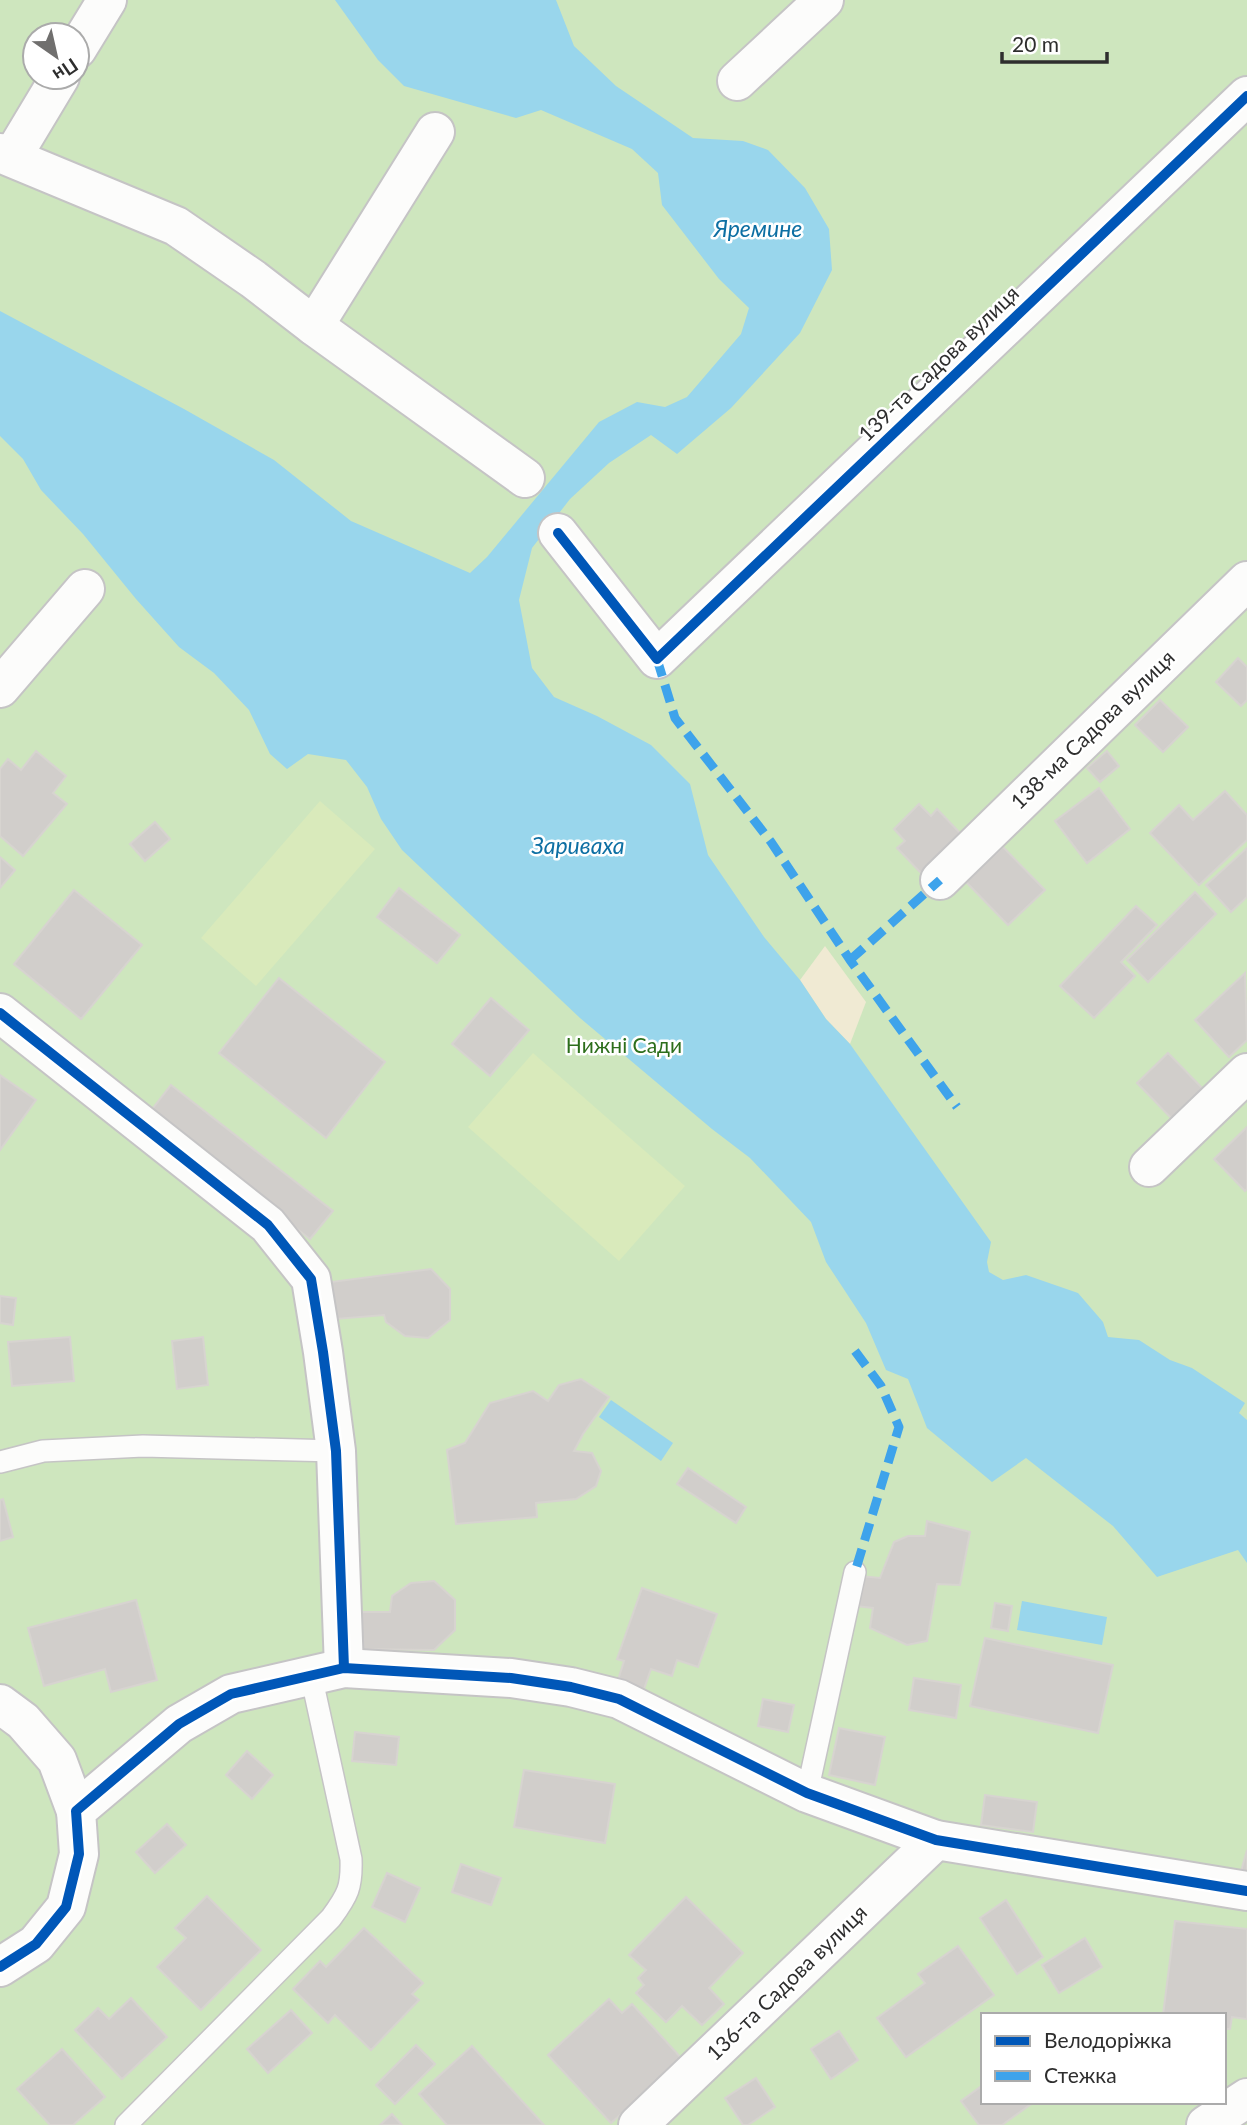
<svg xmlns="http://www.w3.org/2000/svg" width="1247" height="2125" font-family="Lato,sans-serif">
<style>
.green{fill:#cee6be;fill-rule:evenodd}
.sand{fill:#f0ead3}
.pitch{fill:#d9eabb}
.water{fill:#99d6ec}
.building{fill:#d1cecb;stroke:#d7d4d0;stroke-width:2}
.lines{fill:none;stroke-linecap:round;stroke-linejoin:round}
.service-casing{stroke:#c5c4c5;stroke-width:24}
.minor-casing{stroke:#c5c4c5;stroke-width:42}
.service{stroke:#fcfcfb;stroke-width:21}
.minor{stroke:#fcfcfb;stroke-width:38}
.quiet{stroke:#3ea3eb;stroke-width:9;stroke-dasharray:18 9;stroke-linecap:butt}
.cycleway-casing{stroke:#fff;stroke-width:15}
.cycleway{stroke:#0057b8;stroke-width:10}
.labels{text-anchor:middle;stroke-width:5;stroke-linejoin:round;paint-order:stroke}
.street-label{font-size:21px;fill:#2e2e2e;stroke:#fff}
.park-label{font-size:21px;fill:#2c6e1b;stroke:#fff}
.water-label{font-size:23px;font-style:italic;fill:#0d6fa3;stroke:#fff}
</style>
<rect width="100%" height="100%" fill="#ece8e4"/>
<path class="green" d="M 0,0 L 1247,0 L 1247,2125 L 0,2125 ZM 35,35 L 77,35 L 77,77 L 35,77 ZM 983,2015 L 1224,2015 L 1224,2102 L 983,2102 Z"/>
<polygon class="sand" points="825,946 866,1002 850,1044 826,1019 800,980"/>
<g class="pitch">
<polygon points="320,801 375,849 256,986 201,938"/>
<polygon points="533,1053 685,1186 619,1261 468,1127"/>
</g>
<g class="water">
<polygon points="335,0 556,0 574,46 616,86 693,138 743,141 768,150 805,188 829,229 832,270 800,333 731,408 677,454 651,435 609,463 570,499 532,548 519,600 532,668 554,697 597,716 651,745 690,784 708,855 764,937 800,980 826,1019 850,1044 991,1242 987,1262 989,1272 1003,1280 1026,1275 1078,1293 1103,1322 1108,1337 1139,1340 1170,1360 1192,1368 1245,1403 1239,1413 1247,1420 1247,1563 1238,1550 1157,1577 1113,1526 1026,1458 992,1482 927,1428 908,1379 886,1370 866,1323 826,1262 811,1222 750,1158 712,1129 580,1018 402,850 381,819 367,787 346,760 308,754 287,769 270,754 249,710 214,673 179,647 136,599 83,534 41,490 23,459 0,436 0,311 184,409 274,460 351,521 470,573 487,557 599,422 637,402 665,407 687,397 741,334 749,308 719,279 662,205 658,173 632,149 541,110 516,118 404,86 378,60"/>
<polygon points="611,1400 673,1443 661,1461 599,1417"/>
<polygon points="1022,1601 1107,1617 1102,1645 1017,1630"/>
</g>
<g class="building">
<polygon points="1238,658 1247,667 1247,700 1241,706 1216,682"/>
<polygon points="1160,700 1188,727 1163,752 1135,725"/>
<polygon points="36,751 66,776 53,793 67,804 23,856 0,836 0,769 8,759 21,770"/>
<polygon points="1107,751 1119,766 1100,782 1087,768"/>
<polygon points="1099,788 1130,829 1087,863 1055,821"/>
<polygon points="1225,791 1247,815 1247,840 1199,885 1150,833 1179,805 1193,820"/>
<polygon points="919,804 931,816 937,809 962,835 922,874 897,848 905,841 894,829"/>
<polygon points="155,822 170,839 145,861 130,844"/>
<polygon points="1003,847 1045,890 1008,925 966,882"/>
<polygon points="1247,848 1247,897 1231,912 1206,885"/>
<polygon points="0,857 15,870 0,888"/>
<polygon points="399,888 460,935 437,963 377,917"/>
<polygon points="74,890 142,945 81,1019 14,964"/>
<polygon points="1195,892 1216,914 1148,982 1127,960"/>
<polygon points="1136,906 1157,925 1121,962 1135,976 1094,1018 1060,986"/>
<polygon points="1245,973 1247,1040 1229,1057 1195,1020"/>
<polygon points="279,978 385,1062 326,1138 219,1053"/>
<polygon points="491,998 529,1030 490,1076 452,1044"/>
<polygon points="1168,1053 1209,1095 1178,1125 1137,1083"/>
<polygon points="0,1075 36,1100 0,1150"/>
<polygon points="171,1085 333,1211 310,1239 149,1113"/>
<polygon points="1247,1127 1247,1189 1245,1191 1214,1159"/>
<polygon points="431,1269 450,1289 450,1320 428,1338 405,1336 386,1322 384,1315 335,1319 331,1282"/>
<polygon points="0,1296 16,1298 13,1325 0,1323"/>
<polygon points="70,1337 74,1381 12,1386 8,1342"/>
<polygon points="203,1337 208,1385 177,1389 172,1341"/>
<polygon points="581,1379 609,1397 583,1434 574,1451 592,1453 601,1471 596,1486 576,1499 536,1503 537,1517 456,1524 447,1450 465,1443 490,1403 533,1391 548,1401 559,1385"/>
<polygon points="688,1468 746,1507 736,1523 677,1484"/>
<polygon points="3,1499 13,1537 0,1541 0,1500"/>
<polygon points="927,1521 970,1532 960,1585 937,1584 927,1641 907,1645 870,1628 873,1608 855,1606 861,1576 880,1578 894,1542 908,1536 925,1536"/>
<polygon points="434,1581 455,1600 455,1630 434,1650 355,1649 355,1612 390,1612 392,1596 411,1583"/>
<polygon points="642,1588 717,1614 698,1667 677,1660 672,1676 651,1669 644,1689 618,1680 624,1661 617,1659"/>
<polygon points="136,1600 157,1680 111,1692 105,1669 44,1686 28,1628"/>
<polygon points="995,1603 1012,1606 1008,1631 991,1628"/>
<polygon points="985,1638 1113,1665 1098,1733 970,1706"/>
<polygon points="914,1678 961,1685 956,1718 909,1710"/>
<polygon points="763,1699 794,1705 788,1732 758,1726"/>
<polygon points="839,1728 885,1737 875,1785 829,1775"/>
<polygon points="355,1732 399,1737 396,1765 352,1761"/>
<polygon points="247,1751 273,1775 252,1799 226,1775"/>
<polygon points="524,1770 615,1784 605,1843 514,1827"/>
<polygon points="985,1795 1037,1802 1033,1832 981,1825"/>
<polygon points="167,1824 186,1845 155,1873 136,1852"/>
<polygon points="1247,1850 1247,1873 1241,1871"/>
<polygon points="461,1864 501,1878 491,1905 452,1892"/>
<polygon points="387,1873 420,1888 405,1922 372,1907"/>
<polygon points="207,1896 261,1950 201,2010 157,1967 186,1938 175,1928"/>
<polygon points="686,1897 743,1953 709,1988 724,2004 702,2025 682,2006 666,2022 636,1993 644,1985 638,1978 646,1970 629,1955"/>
<polygon points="1006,1900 1043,1957 1017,1974 980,1918"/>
<polygon points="1175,1921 1247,1929 1247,2019 1232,2017 1230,2029 1224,2029 1224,2015 1163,2015"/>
<polygon points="364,1928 423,1983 412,1994 419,2000 371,2050 335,2015 328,2023 293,1989 320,1961 326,1967"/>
<polygon points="1085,1938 1102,1967 1059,1993 1042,1965"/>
<polygon points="958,1946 994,1995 906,2057 877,2018 925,1983 918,1974"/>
<polygon points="131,1998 167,2037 122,2079 75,2030 98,2008 109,2019"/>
<polygon points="609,1999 622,2013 632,2004 682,2059 611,2123 548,2055"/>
<polygon points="291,2010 312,2033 268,2073 247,2049"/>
<polygon points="839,2031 858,2060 831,2079 811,2049"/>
<polygon points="416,2045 435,2064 395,2104 376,2085"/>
<polygon points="472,2046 544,2125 447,2125 419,2094"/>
<polygon points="62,2049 105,2097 73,2125 50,2125 17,2089"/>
<polygon points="756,2078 775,2107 748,2125 743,2125 725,2098"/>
<polygon points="983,2085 983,2102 1034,2102 1002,2125 979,2125 961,2101"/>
<polygon points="392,2114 402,2125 380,2125"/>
</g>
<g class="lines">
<g class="service-casing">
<g id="service">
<polyline points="0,1462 43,1451 143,1446 336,1451"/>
<polyline points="807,1793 855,1572"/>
<path d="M 126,2125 L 331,1918 C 348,1895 352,1887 351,1859 L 311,1675"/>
</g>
</g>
<g class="minor-casing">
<g id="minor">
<polyline points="77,49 107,0"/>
<polyline points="737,81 824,0"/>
<polyline points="0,153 176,226 253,279 314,326 525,478"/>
<polyline points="12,157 60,77"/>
<polyline points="314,326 435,132"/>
<polyline points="558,533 657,659 1247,96"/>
<polyline points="0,688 85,589"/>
<polyline points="940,880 1247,581"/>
<polyline points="0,1013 268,1225 311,1279 323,1352 336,1451 344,1668"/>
<polyline points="1149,1167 1247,1073"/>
<polyline points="0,1704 23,1721 57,1760 76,1811"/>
<polyline points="0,1967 36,1944 66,1907 79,1854 76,1811 179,1724 231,1694 344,1668 511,1678 571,1687 619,1699 807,1793 936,1840 1247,1891"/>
<polyline points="638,2125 936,1840"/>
<polyline points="1206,2125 1247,2098"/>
</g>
</g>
<use href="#service" class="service"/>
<use href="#minor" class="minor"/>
<g class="quiet">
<polyline points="657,659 675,718 771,842 850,960 957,1107"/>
<polyline points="850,960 940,880"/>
<polyline points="855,1351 881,1386 899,1427 855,1572"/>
</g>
<g class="cycleway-casing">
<g id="cycleway">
<polyline points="558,533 657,659 1247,96"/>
<polyline points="0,1013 268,1225 311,1279 323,1352 336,1451 344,1668"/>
<polyline points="0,1967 36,1944 66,1907 79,1854 76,1811 179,1724 231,1694 344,1668 511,1678 571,1687 619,1699 807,1793 936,1840 1247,1891"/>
</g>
</g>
<use href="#cycleway" class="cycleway"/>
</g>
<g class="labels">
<g class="street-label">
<text transform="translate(939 364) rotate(-44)" y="7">139-та Садова вулиця</text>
<text transform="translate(1093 730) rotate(-44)" y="7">138-ма Садова вулиця</text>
<text transform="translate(787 1983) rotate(-44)" y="7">136-та Садова вулиця</text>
</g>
<g class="park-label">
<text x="624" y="1053">Нижні Сади</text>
</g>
<g class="water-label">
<text x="758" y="237">Яремине</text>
<text x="578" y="854">Зариваха</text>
</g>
</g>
<rect x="981" y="2013" width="245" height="91" fill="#ffffff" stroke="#ababab" stroke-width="2"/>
<rect x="995" y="2036" width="35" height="10" fill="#0057b8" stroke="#ababab" stroke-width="2"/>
<text x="1044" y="2048" font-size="21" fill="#2e2e2e">Велодоріжка</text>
<rect x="995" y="2071" width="35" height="10" fill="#3ea3eb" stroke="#ababab" stroke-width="2"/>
<text x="1044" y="2083" font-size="21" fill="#2e2e2e">Стежка</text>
<g transform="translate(56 56) rotate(146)"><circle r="33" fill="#ffffff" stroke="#ababab" stroke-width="2"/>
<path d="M0-5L12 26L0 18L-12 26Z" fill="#706f6e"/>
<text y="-10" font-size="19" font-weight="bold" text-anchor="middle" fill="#2e2e2e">Пн</text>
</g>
<path d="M1002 52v10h105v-10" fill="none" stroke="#2e2e2e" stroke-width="3.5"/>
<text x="1012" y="52" font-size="21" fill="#2e2e2e" stroke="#ffffff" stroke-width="5" paint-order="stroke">20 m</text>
</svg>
